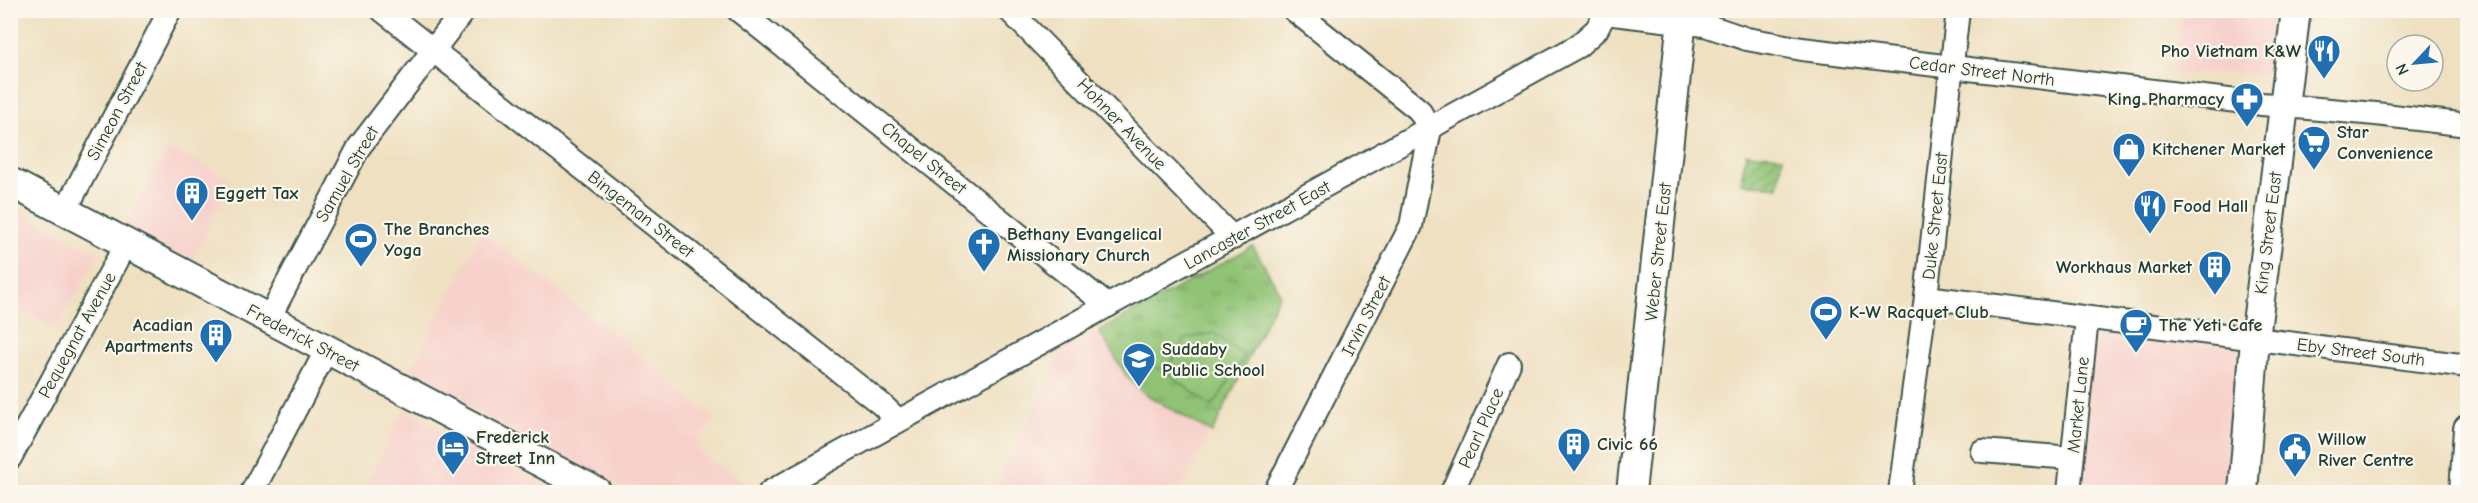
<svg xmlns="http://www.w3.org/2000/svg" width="2478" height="503" font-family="'Comic Neue',sans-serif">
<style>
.built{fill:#f7d0ca}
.grass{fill:url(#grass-tufts);stroke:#588054;stroke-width:1.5}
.garden{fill:url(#garden-furrows);stroke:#588054;stroke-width:1.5}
.pitch{fill:#90c374;stroke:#588054;stroke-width:1.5}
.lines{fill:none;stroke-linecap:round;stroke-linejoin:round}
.minor-casing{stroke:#3e5549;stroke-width:26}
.major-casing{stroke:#3e5549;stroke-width:32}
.minor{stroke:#fff;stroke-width:22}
.major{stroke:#fff;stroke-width:28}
.labels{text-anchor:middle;stroke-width:4.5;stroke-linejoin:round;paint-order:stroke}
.poi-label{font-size:18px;font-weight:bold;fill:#1f3d34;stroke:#fbf7ec;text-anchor:start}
.street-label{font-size:18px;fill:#1f3d34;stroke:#fbf7ec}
</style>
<defs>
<pattern id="grass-tufts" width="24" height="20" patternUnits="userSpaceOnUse" patternTransform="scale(1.5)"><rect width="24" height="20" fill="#90c374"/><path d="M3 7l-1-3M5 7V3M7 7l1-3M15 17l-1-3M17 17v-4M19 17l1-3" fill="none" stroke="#75a060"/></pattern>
<pattern id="garden-furrows" width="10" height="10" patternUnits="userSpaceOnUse" patternTransform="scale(1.5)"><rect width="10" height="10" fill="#90c374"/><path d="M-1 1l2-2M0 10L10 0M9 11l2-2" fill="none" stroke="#75a060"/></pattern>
</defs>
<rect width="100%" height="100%" fill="#fbf7ec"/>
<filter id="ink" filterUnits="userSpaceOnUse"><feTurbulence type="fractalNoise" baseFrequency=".0167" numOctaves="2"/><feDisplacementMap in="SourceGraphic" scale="12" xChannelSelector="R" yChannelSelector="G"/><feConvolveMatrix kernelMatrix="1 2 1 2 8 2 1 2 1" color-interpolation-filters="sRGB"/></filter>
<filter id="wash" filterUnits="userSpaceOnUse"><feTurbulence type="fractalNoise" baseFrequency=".008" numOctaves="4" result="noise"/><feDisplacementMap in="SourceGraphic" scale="24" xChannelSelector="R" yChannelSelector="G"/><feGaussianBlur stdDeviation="1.35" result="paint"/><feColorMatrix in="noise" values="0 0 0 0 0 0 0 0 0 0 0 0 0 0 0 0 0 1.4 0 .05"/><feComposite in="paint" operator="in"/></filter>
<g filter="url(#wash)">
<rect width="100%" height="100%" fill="#efe0c1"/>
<g class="built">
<polygon points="2182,11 2276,11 2268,66 2259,75 2225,72 2174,74"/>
<polygon points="168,148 232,179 192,262 124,229"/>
<polygon points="10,208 99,254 57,329 11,305"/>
<polygon points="482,232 605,327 715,419 696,443 699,452 751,488 742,492 631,492 408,376"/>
<polygon points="1253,246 1280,293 1180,492 993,492 1066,344 1099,331"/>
<polygon points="2091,331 2239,347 2226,492 2074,492"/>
<polygon points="404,410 496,460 559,492 370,492 364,490"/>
</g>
<polygon class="grass" points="1253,246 1280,293 1212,433 1145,394 1127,377 1099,331"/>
<polygon class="garden" points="1746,153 1783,156 1778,187 1741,183"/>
<polygon class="pitch" points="1214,333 1245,357 1212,407 1165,371 1185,339"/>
</g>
<g filter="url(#ink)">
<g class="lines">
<g class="minor-casing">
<g id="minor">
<polyline points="382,10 881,404 898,420"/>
<polyline points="738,10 1108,306"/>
<polyline points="1009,10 1233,238"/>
<polyline points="1294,10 1419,110 1430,129"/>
<polyline points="1602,10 1605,13 1705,25 1747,39 1802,49 2262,104 2376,114 2468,125"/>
<polyline points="65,211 170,10"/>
<polyline points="1926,297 2468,366"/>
<polyline points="268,320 359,147 464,10"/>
<polyline points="1982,451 2072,458"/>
<polyline points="10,458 126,244"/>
<polyline points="252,492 326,351"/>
<polyline points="770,492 1578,46 1597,29 1605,13"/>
<polyline points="1275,492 1411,226 1430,129"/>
<polyline points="1452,492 1509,364"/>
<polyline points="1900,492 1926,297 1958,10"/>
<polyline points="2069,492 2087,318"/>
</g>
</g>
<g class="major-casing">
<g id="major">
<polyline points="10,182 597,492"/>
<polyline points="1631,492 1683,10"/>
<polyline points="2243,492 2255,339 2296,10"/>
<polyline points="2464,492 2468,429"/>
</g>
</g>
<use href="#minor" class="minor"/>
<use href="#major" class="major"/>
</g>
</g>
<defs>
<g id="restaurant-pin" transform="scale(1.725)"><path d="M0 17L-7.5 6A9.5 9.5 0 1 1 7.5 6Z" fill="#1f6fb2" stroke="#fbf7ec"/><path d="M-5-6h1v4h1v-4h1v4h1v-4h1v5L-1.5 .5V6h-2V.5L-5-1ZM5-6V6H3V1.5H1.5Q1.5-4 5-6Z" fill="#fff"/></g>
<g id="pharmacy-pin" transform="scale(1.725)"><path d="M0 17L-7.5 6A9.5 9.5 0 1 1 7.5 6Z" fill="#1f6fb2" stroke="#fbf7ec"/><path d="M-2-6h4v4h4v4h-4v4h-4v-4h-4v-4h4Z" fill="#fff"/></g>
<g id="supermarket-pin" transform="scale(1.725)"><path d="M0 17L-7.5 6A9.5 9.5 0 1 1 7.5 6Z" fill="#1f6fb2" stroke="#fbf7ec"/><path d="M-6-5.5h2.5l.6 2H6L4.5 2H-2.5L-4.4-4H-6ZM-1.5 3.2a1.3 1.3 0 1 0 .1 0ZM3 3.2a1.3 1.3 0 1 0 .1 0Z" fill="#fff"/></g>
<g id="shop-pin" transform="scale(1.725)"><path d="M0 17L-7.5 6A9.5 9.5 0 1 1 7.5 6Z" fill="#1f6fb2" stroke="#fbf7ec"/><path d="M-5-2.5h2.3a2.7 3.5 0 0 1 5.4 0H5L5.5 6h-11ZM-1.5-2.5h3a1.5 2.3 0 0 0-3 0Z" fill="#fff"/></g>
<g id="building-pin" transform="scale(1.725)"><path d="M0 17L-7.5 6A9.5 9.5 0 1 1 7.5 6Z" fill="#1f6fb2" stroke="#fbf7ec"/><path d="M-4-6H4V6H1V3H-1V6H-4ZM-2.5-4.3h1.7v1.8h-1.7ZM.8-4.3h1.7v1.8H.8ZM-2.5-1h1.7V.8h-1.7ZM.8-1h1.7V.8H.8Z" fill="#fff"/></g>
<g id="stadium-pin" transform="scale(1.725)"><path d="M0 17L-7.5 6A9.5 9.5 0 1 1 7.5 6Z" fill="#1f6fb2" stroke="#fbf7ec"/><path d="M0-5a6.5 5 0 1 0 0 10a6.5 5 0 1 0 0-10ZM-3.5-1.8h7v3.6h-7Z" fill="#fff"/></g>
<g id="church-pin" transform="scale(1.725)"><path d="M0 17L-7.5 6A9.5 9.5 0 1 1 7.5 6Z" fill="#1f6fb2" stroke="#fbf7ec"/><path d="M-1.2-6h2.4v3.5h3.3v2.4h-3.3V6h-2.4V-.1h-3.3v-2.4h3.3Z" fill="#fff"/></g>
<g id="cafe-pin" transform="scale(1.725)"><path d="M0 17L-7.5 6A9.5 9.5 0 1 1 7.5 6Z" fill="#1f6fb2" stroke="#fbf7ec"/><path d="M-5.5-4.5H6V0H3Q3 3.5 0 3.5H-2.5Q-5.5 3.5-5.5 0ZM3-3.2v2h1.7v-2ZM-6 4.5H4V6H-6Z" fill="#fff"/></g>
<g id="school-pin" transform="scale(1.725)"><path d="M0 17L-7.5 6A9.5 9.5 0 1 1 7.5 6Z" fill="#1f6fb2" stroke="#fbf7ec"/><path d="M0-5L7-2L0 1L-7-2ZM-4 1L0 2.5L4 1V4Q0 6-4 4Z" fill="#fff"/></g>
<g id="hotel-pin" transform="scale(1.725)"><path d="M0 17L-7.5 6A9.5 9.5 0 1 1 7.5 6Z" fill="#1f6fb2" stroke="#fbf7ec"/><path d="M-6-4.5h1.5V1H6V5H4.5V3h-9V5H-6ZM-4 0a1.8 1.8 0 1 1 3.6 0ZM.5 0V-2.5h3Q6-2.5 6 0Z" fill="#fff"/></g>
<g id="civic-pin" transform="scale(1.725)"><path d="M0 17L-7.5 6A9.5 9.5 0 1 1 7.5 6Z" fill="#1f6fb2" stroke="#fbf7ec"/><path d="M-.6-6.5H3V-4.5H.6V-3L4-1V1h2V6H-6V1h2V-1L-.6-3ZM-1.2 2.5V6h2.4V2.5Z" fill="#fff"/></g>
</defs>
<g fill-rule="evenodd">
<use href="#restaurant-pin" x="2324" y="51"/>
<use href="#pharmacy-pin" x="2247" y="99"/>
<use href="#supermarket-pin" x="2314" y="142"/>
<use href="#shop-pin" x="2129" y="149"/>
<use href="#building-pin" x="192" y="193"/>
<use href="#restaurant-pin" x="2150" y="206"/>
<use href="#stadium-pin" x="361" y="239"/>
<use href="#church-pin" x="984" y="244"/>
<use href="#building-pin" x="2215" y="267"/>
<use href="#stadium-pin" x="1826" y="312"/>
<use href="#cafe-pin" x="2136" y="325"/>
<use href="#building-pin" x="216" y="335"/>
<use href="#school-pin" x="1139" y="359"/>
<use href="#building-pin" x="1574" y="444"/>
<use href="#hotel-pin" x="453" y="447"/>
<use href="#civic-pin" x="2295" y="449"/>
</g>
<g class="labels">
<g class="poi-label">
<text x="2301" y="57" text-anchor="end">Pho Vietnam K&amp;W</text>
<text x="2224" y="105" text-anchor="end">King Pharmacy</text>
<text x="2337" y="138">Star<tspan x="2337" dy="21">Convenience</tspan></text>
<text x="2152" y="155">Kitchener Market</text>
<text x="215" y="199">Eggett Tax</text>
<text x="2173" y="212">Food Hall</text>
<text x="384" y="235">The Branches<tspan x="384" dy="21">Yoga</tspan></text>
<text x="1007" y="240">Bethany Evangelical<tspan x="1007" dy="21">Missionary Church</tspan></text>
<text x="2192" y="273" text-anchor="end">Workhaus Market</text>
<text x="1849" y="318">K-W Racquet Club</text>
<text x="193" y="331" text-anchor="end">Acadian<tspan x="193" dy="21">Apartments</tspan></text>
<text x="2159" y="331">The Yeti Cafe</text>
<text x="1162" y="355">Suddaby<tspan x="1162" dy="21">Public School</tspan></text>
<text x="476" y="443">Frederick<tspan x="476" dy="21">Street Inn</tspan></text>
<text x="2318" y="445">Willow<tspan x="2318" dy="21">River Centre</tspan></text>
<text x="1597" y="450">Civic 66</text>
</g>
<g class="street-label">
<text transform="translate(1982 71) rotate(7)" y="6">Cedar Street North</text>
<text transform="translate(117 111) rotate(-62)" y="6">Simeon Street</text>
<text transform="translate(1122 124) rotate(46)" y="6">Hohner Avenue</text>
<text transform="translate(924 158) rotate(39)" y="6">Chapel Street</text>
<text transform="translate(347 174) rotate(-60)" y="6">Samuel Street</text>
<text transform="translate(641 214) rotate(38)" y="6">Bingeman Street</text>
<text transform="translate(1935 216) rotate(-84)" y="6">Duke Street East</text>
<text transform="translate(1257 225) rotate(-29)" y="6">Lancaster Street East</text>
<text transform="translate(2268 233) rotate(-83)" y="6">King Street East</text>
<text transform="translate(1658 252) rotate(-84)" y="6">Weber Street East</text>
<text transform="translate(1366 316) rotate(-63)" y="6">Irvin Street</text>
<text transform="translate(77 335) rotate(-61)" y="6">Pequegnat Avenue</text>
<text transform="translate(303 338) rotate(28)" y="6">Frederick Street</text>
<text transform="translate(2361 352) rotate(7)" y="6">Eby Street South</text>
<text transform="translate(2078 405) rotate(-84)" y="6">Market Lane</text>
<text transform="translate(1481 428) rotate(-66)" y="6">Pearl Place</text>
</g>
</g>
<rect width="2478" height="503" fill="none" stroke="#fbf7ec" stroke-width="36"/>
<g transform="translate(2415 63) rotate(244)"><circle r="28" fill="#fbf7ec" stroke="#a3ada2" stroke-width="1.5"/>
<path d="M0-4.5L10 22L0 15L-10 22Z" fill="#1f6fb2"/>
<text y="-9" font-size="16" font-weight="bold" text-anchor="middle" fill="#1f3d34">N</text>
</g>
</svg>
